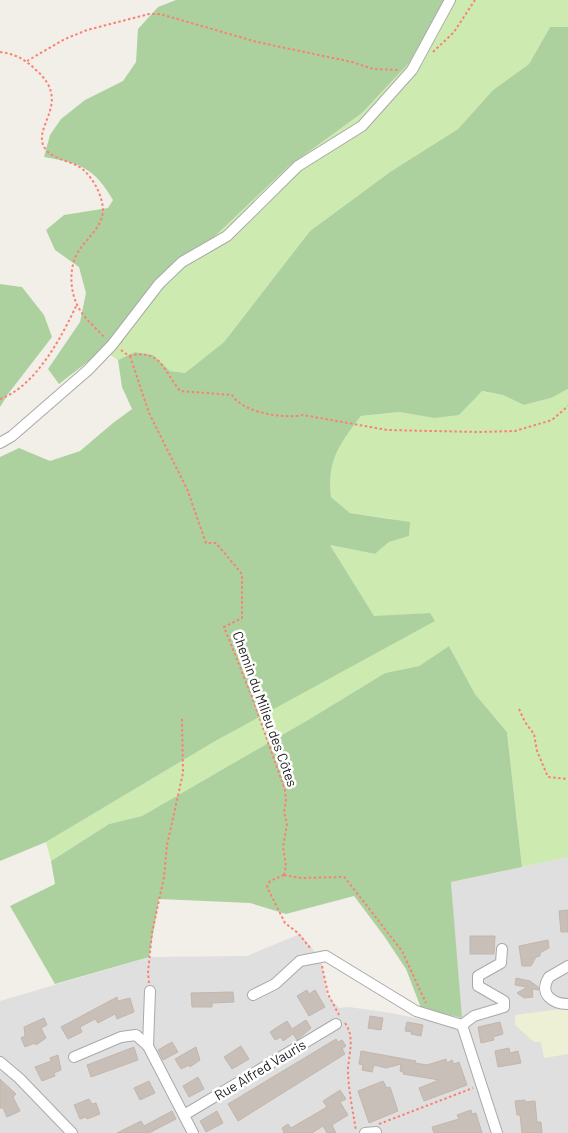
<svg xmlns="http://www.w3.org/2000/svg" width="568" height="1133" font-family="Barlow,sans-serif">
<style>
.residential{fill:#e0dfdf}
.farmland{fill:#eef0d5}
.grass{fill:#cdebb0}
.forest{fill:#add19e}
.building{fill:#c7bfb8;stroke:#c4b6ab}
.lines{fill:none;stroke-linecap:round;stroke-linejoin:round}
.minor-casing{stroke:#a9a9a9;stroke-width:12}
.path{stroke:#fa8072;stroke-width:2;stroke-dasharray:2.5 2.5;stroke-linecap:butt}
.minor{stroke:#fff;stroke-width:10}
.labels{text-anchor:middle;stroke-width:5;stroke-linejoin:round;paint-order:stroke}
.street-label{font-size:14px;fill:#222;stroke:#fff}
</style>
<rect width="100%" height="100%" fill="#f2efe9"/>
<polygon class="residential" points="568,857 568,1133 0,1133 0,1001 149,957 247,956 300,934 321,959 327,995 339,1008 349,1007 391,1013 459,1027 461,1017 451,882"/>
<polygon class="farmland" points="568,1008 568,1054 544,1058 541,1042 534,1042 515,1025 515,1015"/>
<g class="grass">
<polygon points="445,0 568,0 568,27 550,27 529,64 493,90 458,129 390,172 310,231 224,342 185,373 170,371 153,355 135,352 118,360 103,350 141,306 289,166 362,113 410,62"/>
<path d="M 568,389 L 568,857 L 522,867 L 507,732 L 475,694 L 449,646 L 419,666 L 385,673 L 308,720 L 142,816 L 109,824 L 51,861 L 46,842 L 430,613 L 374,617 L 330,545 L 375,554 L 389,542 L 409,536 L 393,519 L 350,513 L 331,497 C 327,457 338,447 361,416 L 399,412 L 434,418 L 481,391 L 503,395 L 524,405 L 551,398 Z"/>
</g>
<g class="forest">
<path d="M 176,0 L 445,0 L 410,62 L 362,113 L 289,166 L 141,306 L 122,343 L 103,350 L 59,384 L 48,369 L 80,322 L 86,293 L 79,267 L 55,250 L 46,230 L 64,215 L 108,208 L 113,200 C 94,167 79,163 44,157 L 50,135 L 61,119 L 85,100 L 123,81 L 136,62 L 138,29 L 158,7 Z"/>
<path d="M 550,27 L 568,27 L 568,389 L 551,398 L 524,405 L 503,395 L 482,391 L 459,415 L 434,418 L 399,412 L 361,416 C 339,445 327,460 331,497 L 350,513 L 410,522 L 409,536 L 389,542 L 375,554 L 330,545 L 374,616 L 430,613 L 435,621 L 217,740 L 46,842 L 0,861 L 0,457 L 19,448 L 50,461 L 80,451 L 113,423 L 132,409 L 122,387 L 118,360 L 135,352 L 153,355 L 170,371 L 185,373 L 224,342 L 310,231 L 390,172 L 458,129 L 493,90 L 529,64 Z"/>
<polygon points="0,284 22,287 44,315 52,337 8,394 0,407"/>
<polygon points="449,646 475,694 507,732 522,867 451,882 462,1018 421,1008 406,969 384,936 354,896 286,914 250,903 159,899 149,957 55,984 10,906 55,884 51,861 109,824 142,816 308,720 385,673 419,666"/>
</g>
<g class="building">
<polygon points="568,910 568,932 561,932 559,911"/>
<polygon points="470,936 495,936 494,954 470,954"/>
<polygon points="548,940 549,948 540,953 540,956 536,957 531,966 522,966 519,946"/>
<polygon points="516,978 530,981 538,987 539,990 532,989 533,997 524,998 517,993 527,987 515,985"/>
<polygon points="307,990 309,994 315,990 325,1007 309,1016 297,996"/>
<polygon points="233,992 234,1002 212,1003 212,1007 192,1007 191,993"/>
<polygon points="117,997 118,1001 130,998 134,1012 117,1019 115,1014 98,1023 95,1019 80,1027 82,1032 68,1039 61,1027"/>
<polygon points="370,1016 383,1018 381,1030 368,1028"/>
<polygon points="44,1018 47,1025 41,1028 46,1038 36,1045 35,1043 25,1047 21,1038 25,1036 24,1027"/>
<polygon points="306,1020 311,1028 297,1040 293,1034 283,1041 281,1037 275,1040 270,1032 287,1021 292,1029"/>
<polygon points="407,1022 423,1025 421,1036 411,1034 412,1032 405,1031"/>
<polygon points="500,1022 503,1034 493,1037 494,1040 481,1043 478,1027"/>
<polygon points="336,1039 338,1042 342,1040 346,1046 342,1049 345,1054 238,1121 228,1104"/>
<polygon points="172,1042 178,1052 163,1060 158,1050"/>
<polygon points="241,1046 249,1059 232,1069 224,1057"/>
<polygon points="134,1047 138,1060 91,1077 87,1065"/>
<polygon points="196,1047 200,1060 190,1067 189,1065 181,1069 175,1059"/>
<polygon points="509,1048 510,1053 518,1051 521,1063 498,1067 495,1051"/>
<polygon points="361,1051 416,1061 415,1063 427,1065 446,1059 447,1063 452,1060 454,1064 459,1062 467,1085 424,1101 419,1088 439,1080 403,1074 405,1073 400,1071 401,1064 386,1068 374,1065 372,1072 362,1070 363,1065 359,1064"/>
<polygon points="58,1055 61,1070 54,1073 55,1076 42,1081 35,1067 51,1061 50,1058"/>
<polygon points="198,1077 204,1089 189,1097 183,1086"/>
<polygon points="0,1079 16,1094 13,1097 20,1111 7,1117 3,1108 0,1108"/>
<polygon points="149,1081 155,1093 140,1100 134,1088"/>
<polygon points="383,1081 387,1088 390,1087 398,1111 369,1123 358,1091"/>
<polygon points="340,1090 346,1099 340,1102 348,1115 332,1125 336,1133 327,1133 323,1126 312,1133 283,1133 284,1132 282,1128 288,1124 291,1128 327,1107 323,1101"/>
<polygon points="89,1099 92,1104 96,1103 100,1114 87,1119 86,1117 80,1119 74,1105"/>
<polygon points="525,1100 526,1102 535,1101 537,1122 541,1122 542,1133 522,1133 520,1115 517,1115 515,1101"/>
<polygon points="471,1110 472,1114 476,1113 482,1133 434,1133 432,1127 459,1119 457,1115"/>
<polygon points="172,1111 176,1119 149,1133 117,1133 141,1121 144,1126"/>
<polygon points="217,1111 223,1123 206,1132 200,1121"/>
</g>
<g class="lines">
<g class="minor-casing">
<g id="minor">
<polyline points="0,443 12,436 88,370 112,345 159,284 182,262 227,236 298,166 362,126 412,70 450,0"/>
<path d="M 568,966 L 549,977 C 538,994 553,1004 568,1004"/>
<polyline points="150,991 148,1046 193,1133"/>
<polyline points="253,995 275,984 300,961 326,956 416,1011 462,1025 497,1133"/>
<polyline points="462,1025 474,1016 504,1007 504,1001 478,986 478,976 501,963 502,949"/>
<polyline points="74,1057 121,1037 136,1035 148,1046"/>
<polyline points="0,1062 19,1078 72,1133"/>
<polyline points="184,1115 336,1024"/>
<polyline points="365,1133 376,1132"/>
</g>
</g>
<g class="path">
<path d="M 0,52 C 15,54 25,59 36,70 C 75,104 27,129 47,151 C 56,160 71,161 81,168 C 93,177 103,196 103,211 C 102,227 88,237 80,249 C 68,265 69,293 80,310 C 86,320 97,329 105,338"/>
<polyline points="433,52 454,32 475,0"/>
<polyline points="27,61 65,39 87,30 149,14 160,14 257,42 352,62 373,69 400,70"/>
<path d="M 121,350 L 129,356 C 161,348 163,370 180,391 L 232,395 C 243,413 284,419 303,415 L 387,430 L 478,432 L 515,431 L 552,420 L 568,406"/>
<polyline points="130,356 149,413 187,489 206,543 216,543 242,574 242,618 224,627 252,697 285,790 286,800 284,812 287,824 283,847 286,866 284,875"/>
<path d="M 0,399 C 35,387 62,337 77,304"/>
<polyline points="519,709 525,722 534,734 537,751 548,777 568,779"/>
<polyline points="284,875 270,881 267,887 285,923 298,933 311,949"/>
<polyline points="284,875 301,878 344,877 346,879 402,951 426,1003"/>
<polyline points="322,966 328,994 339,1015"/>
<polyline points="149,983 148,972 152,933 164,877 167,845 183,773 182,719"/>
<path d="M 345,1023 C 355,1037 349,1053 348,1069 C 348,1089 353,1111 356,1131"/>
<polyline points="379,1124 473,1088"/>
</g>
<use href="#minor" class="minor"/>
</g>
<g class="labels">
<g class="street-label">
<text transform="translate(265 709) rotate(70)" y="5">Chemin du Milieu des Côtes</text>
<text transform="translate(260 1070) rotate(-31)" y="5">Rue Alfred Vauris</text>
</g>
</g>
</svg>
